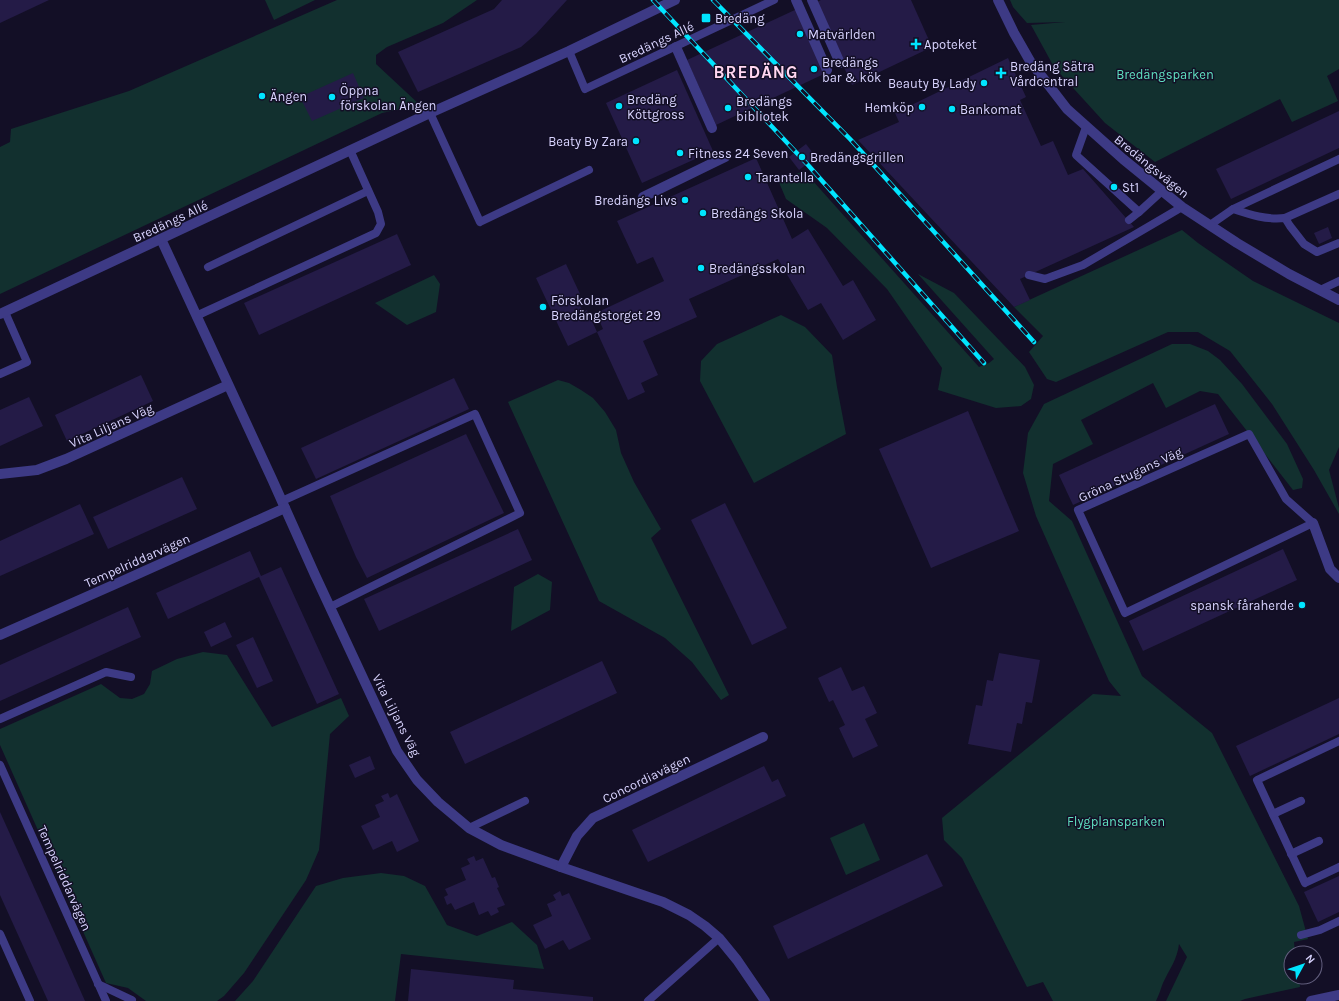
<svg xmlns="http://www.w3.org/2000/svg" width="1339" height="1001" font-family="Karla,sans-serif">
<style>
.green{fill:#12302f}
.building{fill:#241b47}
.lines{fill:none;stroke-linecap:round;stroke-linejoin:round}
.service{stroke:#3d3a85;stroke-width:8}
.pedestrian{stroke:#3d3a85;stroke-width:10}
.minor{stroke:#3d3a85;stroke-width:10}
.tertiary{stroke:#3d3a85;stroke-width:10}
.rail-casing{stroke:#00e5ff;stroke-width:4.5}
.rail{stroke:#130f26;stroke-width:3;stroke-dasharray:9;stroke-linecap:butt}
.poi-dot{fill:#00e5ff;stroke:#130f26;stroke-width:1.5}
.labels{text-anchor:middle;stroke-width:3;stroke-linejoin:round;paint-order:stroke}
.poi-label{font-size:13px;fill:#d9d4ff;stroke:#130f26;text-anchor:start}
.street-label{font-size:13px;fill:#d9d4ff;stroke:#130f26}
.park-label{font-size:13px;fill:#5fe0c0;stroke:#130f26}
.district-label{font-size:17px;font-weight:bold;letter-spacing:1px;fill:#ffd6f0;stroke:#130f26}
</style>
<rect width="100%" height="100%" fill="#130f26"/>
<g class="green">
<polygon points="265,0 315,0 274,20"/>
<polygon points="337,0 477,0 443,23 387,47 376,55 376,64 420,105 382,113 0,294 0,147 10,142 11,129 129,91"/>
<polygon points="1010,0 1339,0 1339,69 1327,76 1338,101 1292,122 1280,99 1155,162 1105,123 1054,67 1031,25 1065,22 1027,23 1013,7"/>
<polygon points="804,171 979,367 989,363 994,359 918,274 954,293 1025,367 1034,385 1031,399 1021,406 996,408 938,390 942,368 887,289 827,228 786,199 778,180"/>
<polygon points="1182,230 1198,243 1253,281 1339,323 1339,447 1329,470 1339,508 1339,514 1314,470 1272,404 1230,351 1198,332 1168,332 1056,382 1047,379 1029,352 1043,336 1014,307"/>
<polygon points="434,275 440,284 436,312 407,325 375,303"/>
<polygon points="781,315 805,327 832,355 837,387 846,434 754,483 700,381 701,361 717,344"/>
<path d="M 1172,344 L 1190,344 L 1208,351 L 1220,360 L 1242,384 L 1287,444 L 1303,479 L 1302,488 L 1293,490 L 1218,394 L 1200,391 L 1166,408 L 1153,383 L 1081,420 L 1093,444 L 1053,464 L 1049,501 L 1072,521 L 1142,676 L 1212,733 L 1299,906 L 1308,939 L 1294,942 L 1295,953 L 1291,953 L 1291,977 L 1299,977 L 1300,987 L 1245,999 L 1240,1001 L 1166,1001 L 1187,957 L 1179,944 C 1177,960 1170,968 1163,983 C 1161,988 1159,995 1156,1001 L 1053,1001 L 1043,982 L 1027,987 L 962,858 L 944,840 L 942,818 L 1093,694 L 1121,696 L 1109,681 L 1036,516 L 1023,473 L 1028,433 L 1044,404 Z"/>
<polygon points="558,380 569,383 581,390 593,398 605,412 616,430 621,453 634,482 661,529 651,538 729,695 721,700 692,662 665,638 599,601 508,402"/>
<polygon points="538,574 552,582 550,610 511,631 514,587"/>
<polygon points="203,652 227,655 272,727 341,698 349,716 330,734 319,850 306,880 244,973 224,996 217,1001 146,1001 128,988 106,983 0,745 0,729 101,684 120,698 132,699 144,694 150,684 152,671 177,659"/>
<polygon points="864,823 880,860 846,875 830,838"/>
<polygon points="381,873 404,876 425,886 447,925 477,936 512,922 537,945 544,969 401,954 395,1001 235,1001 253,981 316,886 343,878"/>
</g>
<g class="building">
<polygon points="0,0 49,0 0,23"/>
<polygon points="502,0 567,0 536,34 521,47 418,92 398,52 494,9"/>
<polygon points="821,0 911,0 932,47 852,85 815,3"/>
<polygon points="797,9 826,73 716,125 687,60"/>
<polygon points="1008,58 1026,97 1020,100 1041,146 1053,141 1068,175 1083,169 1134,227 1020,279 1030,300 1014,307 858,140 899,122 895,113"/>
<polygon points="677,70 713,151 642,183 606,103"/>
<polygon points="353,73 364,98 312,121 300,97"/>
<polygon points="1339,111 1339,148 1231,199 1216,169"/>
<polygon points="806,144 816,157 799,170 789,157"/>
<polygon points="756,158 792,239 808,229 843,286 853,280 876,320 843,340 821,303 808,310 778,259 689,299 697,317 643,341 658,375 641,383 645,392 628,400 597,332 603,329 596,313 664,281 653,257 637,264 617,221"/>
<polygon points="1328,227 1332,238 1319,244 1314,233"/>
<polygon points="397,234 411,265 259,335 244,303"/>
<polygon points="566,264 580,294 576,297 583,312 587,310 597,332 568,346 536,278"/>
<polygon points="141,375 153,401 67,441 55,415"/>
<polygon points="454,378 469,409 316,479 301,448"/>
<polygon points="29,397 43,426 0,446 0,410"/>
<polygon points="1215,404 1229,434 1073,505 1059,475"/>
<polygon points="968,411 1019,531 931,568 879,449"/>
<polygon points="466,434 504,513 367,578 356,557 330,496"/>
<polygon points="182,477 197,509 108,549 93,517"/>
<polygon points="725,503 787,628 752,645 691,520"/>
<polygon points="80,504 94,534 0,576 0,541"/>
<polygon points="518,529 532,560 379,631 364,599"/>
<polygon points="1283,549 1297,580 1143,651 1129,621"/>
<polygon points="250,551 261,576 281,567 339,694 317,704 259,577 168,619 156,593"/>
<polygon points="128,607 141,637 0,701 0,665"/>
<polygon points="225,622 232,637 211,647 204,632"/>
<polygon points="253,637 273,681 257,688 236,645"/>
<polygon points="999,653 1040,660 1032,703 1026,702 1022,724 1017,723 1011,752 968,744 976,705 982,706 987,680 993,681"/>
<polygon points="602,661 617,693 465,764 450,732"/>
<polygon points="841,667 852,691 864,686 877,713 865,719 878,746 853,758 839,728 845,725 833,700 829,702 818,678"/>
<polygon points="1339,698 1339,734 1250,776 1236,746"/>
<polygon points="370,756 375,769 355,778 349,765"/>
<polygon points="764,766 772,782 778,779 786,796 648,862 632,830"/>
<polygon points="388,793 390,798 397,794 419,841 397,852 392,841 373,850 361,826 380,817 375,805 384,801 381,796"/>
<polygon points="0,812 61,947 85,1001 48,1001 0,895"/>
<polygon points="927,854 943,886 788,959 773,926"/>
<polygon points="474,856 476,861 483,858 492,878 495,877 499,887 497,888 505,905 497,908 499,912 491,916 488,911 479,915 474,902 455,910 451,903 447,905 444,897 448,895 445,889 466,880 461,868 470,864 467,859"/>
<polygon points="1339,876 1339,912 1318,922 1304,892"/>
<polygon points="560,891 562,896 569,893 591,939 569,950 563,940 545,949 533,925 552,916 547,904 556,900 553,895"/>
<polygon points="411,969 514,980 513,989 593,997 593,1001 408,1001"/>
</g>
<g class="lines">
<g class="service">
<polyline points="569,51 585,89 774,0"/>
<polyline points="430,113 480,222 589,170"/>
<polyline points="1086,127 1076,155 1139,212 1162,191"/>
<polyline points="1233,209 1339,159"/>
<polyline points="1285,218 1339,194"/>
<polyline points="1129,220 1139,212"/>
<path d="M 1210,225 L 1233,209 C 1251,215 1266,220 1285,218 L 1290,226 L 1304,244 L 1317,252 L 1339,243"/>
<polyline points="208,267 368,191"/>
<polyline points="1029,275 1045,279 1083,265 1182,207"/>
<polyline points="1320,290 1339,281"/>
<polyline points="196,316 376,233 381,224 378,212 350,150"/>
<polyline points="0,374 27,362 5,312"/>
<polygon points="1249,434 1286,499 1313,523 1125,613 1078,510"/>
<polyline points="282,501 475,414 520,513 330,607"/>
<polyline points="0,719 106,672 131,677"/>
<polyline points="1339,741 1257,780 1305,883 1339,867"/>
<polyline points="0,765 106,1001"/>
<polyline points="1273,814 1301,801"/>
<polyline points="469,828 525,801"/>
<polyline points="1291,854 1319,841"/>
<polyline points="0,934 30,1001"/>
<polyline points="1301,935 1320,930 1339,921"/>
<polyline points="98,984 132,1000"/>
<polyline points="648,1001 719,938"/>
</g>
<g class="pedestrian">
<polyline points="796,0 827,70"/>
<polyline points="812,0 840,63"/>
<polyline points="676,47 712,128"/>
<polyline points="643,197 725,157"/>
</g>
<g class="minor">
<polyline points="161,239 272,479 315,575 397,751 417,780 438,802 469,828 501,845 561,867 663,902 689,915 705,926 719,938 737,960 765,1001"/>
<polyline points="0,474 37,470 66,459 228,385"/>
<polyline points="1313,523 1330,569 1339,578"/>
<polyline points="0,635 120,582 285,508"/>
<polyline points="561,867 577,836 593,818 763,737"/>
<polyline points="1311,1001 1339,995"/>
</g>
<g class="tertiary">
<polyline points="998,0 1014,33 1030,61 1067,109 1123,159 1182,207 1237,243 1289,274 1339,300"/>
<polyline points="0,314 430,113 569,51 675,0"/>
</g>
<g class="rail-casing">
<g id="rail">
<polyline points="653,0 808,165 984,363"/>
<polyline points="713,0 850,139 1034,342"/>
</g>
</g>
<use href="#rail" class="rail"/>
</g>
<g class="poi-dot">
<rect x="701" y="13" width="10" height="10" rx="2"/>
<circle cx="800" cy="34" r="4"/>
<path d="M914 38h4v4h4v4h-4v4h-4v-4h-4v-4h4z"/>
<circle cx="814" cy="69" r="4"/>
<path d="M999 67h4v4h4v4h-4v4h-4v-4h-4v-4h4z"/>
<circle cx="984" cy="83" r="4"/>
<circle cx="262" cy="96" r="4"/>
<circle cx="332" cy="97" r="4"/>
<circle cx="619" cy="106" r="4"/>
<circle cx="922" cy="107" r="4"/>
<circle cx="728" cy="108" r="4"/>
<circle cx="952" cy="109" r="4"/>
<circle cx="636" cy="141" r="4"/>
<circle cx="680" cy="153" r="4"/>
<circle cx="802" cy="157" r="4"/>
<circle cx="748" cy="177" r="4"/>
<circle cx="1114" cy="187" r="4"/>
<circle cx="685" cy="200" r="4"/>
<circle cx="703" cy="213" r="4"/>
<circle cx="701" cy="268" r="4"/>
<circle cx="543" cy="307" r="4"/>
<circle cx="1302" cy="605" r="4"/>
</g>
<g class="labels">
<g class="poi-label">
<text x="715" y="23">Bredäng</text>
<text x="808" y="39">Matvärlden</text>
<text x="924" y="49">Apoteket</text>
<text x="822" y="67">Bredängs<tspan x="822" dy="15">bar &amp; kök</tspan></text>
<text x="1010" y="71">Bredäng Sätra<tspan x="1010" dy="15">Vårdcentral</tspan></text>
<text x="976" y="88" text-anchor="end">Beauty By Lady</text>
<text x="340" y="95">Öppna<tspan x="340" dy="15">förskolan Ängen</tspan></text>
<text x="270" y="101">Ängen</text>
<text x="627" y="104">Bredäng<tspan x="627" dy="15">Köttgross</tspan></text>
<text x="736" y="106">Bredängs<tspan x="736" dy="15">bibliotek</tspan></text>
<text x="914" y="112" text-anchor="end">Hemköp</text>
<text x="960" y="114">Bankomat</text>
<text x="628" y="146" text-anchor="end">Beaty By Zara</text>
<text x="688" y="158">Fitness 24 Seven</text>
<text x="810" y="162">Bredängsgrillen</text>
<text x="756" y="182">Tarantella</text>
<text x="1122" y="192">St1</text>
<text x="677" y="205" text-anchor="end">Bredängs Livs</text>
<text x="711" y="218">Bredängs Skola</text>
<text x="709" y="273">Bredängsskolan</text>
<text x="551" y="305">Förskolan<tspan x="551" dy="15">Bredängstorget 29</tspan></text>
<text x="1294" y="610" text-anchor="end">spansk fåraherde</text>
</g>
<g class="street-label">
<text transform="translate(656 42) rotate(-25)" y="5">Bredängs Allé</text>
<text transform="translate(1152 166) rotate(39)" y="5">Bredängsvägen</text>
<text transform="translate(170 221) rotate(-25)" y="5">Bredängs Allé</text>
<text transform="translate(111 425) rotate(-24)" y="5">Vita Liljans Väg</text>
<text transform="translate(1130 474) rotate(-25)" y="5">Gröna Stugans Väg</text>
<text transform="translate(137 560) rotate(-24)" y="5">Tempelriddarvägen</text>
<text transform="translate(397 715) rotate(63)" y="5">Vita Liljans Väg</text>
<text transform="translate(646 778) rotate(-26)" y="5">Concordiavägen</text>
<text transform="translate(65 878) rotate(66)" y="5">Tempelriddarvägen</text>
</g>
<g class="park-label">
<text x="1165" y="79">Bredängsparken</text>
<text x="1116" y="826">Flygplansparken</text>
</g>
<g class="district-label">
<text x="756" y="78">BREDÄNG</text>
</g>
</g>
<g transform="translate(1303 965) rotate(50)"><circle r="19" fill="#130f26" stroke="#625e7d"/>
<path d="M0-3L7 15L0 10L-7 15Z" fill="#00e5ff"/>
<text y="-6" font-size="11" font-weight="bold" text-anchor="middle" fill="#d9d4ff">N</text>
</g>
</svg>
